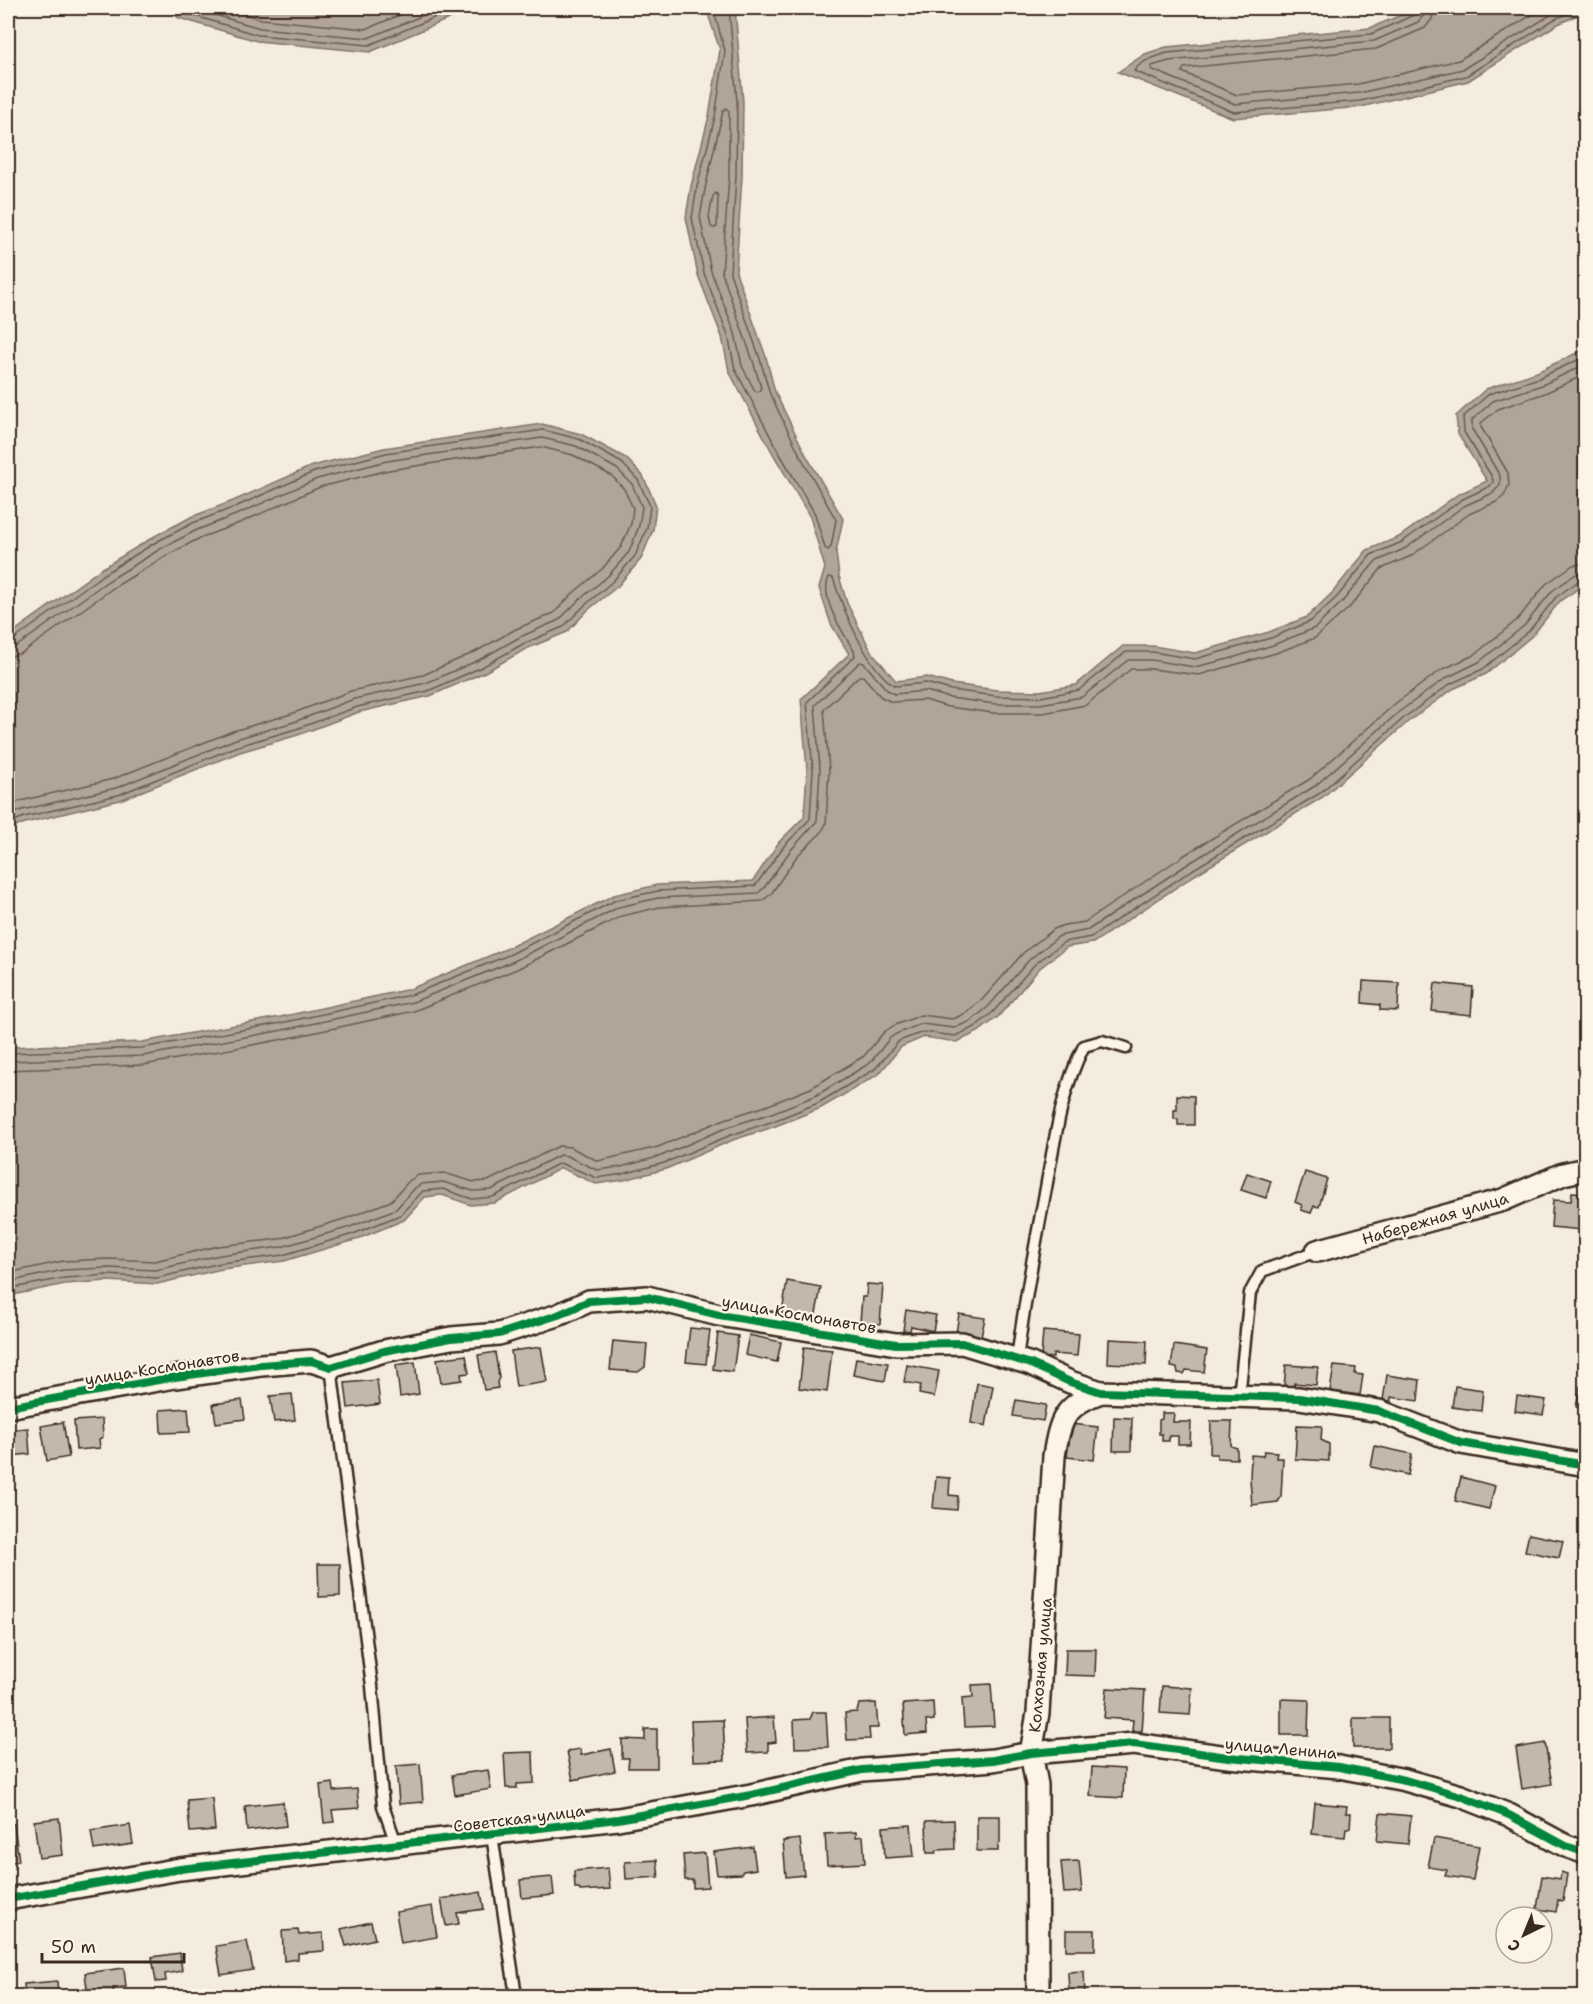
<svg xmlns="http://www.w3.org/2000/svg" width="1593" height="2004" font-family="'Shantell Sans',sans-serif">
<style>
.water{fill:#b0a596;stroke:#817466;stroke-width:1.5}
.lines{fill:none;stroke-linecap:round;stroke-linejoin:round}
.shore{stroke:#6a5b4e;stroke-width:1.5}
.building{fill:#c3b9aa;stroke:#3b2a1e;stroke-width:1.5}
.service-casing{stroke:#3b2a1e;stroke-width:15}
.minor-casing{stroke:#3b2a1e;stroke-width:26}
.service{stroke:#fcf5e5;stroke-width:10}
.minor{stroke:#fcf5e5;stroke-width:21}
.cycleway-casing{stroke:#fcf5e5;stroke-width:11}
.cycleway{stroke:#00873e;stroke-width:8}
.labels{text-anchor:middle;stroke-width:4.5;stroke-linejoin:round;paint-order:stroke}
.street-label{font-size:16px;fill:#3b2a1e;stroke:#fcf5e5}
</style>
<rect width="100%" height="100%" fill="#f4eddd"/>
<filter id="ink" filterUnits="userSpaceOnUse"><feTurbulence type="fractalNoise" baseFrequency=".0167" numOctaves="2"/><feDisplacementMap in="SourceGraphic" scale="12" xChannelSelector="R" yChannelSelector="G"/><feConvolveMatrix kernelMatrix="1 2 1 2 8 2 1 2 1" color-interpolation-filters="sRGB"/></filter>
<g filter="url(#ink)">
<g class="water">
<polygon points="165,8 310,8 326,10 360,8 469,8 451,18 370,52 257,41 179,18"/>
<polygon points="706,8 735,8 743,102 742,176 736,272 766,357 775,392 806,455 843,519 836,552 839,576 847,603 871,651 896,681 927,677 952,684 997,690 1040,691 1076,685 1123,646 1153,646 1195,653 1269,632 1307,617 1332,593 1367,550 1399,537 1457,495 1487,481 1458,434 1456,416 1486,389 1537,372 1585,349 1585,584 1560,601 1533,635 1486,674 1453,689 1409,721 1323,797 1195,875 1093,943 1067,947 1040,968 998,1017 978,1032 957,1042 924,1037 901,1047 879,1074 821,1108 773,1127 733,1140 666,1169 624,1180 596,1184 561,1168 495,1203 471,1205 442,1195 425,1197 404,1220 355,1240 284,1261 222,1269 157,1284 108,1281 65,1284 8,1296 8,1047 142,1042 280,1017 410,989 508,948 614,895 657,885 753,881 779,842 804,817 807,770 801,699 849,654 831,624 819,588 825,568 810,517 772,452 729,371 722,337 698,275 686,217 691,186 709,116 720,50"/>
<polygon points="1418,8 1585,8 1586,11 1556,25 1468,81 1361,107 1233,118 1118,72 1145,54 1166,47 1370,28"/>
<polygon points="542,424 581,434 626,458 643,476 656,505 653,530 641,559 618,586 588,610 567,632 526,649 485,672 430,696 359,712 298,735 240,752 120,800 25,823 8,830 8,636 101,569 155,536 191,517 233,501 312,466 384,448"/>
</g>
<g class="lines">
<g class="shore">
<polyline points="175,8 182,12 258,35 369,45 457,8"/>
<polyline points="191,8 260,28 368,38 441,8"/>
<polyline points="223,8 261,19 366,29 417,8"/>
<polyline points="713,8 725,51 715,117 697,187 692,218 704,273 728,335 735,369 777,449 815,514 825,548 828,550 831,547 836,520 801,457 770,394 760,359 730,273 736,176 737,102 729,8"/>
<path d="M 1418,8 L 1414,15 L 1371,34 L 1167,53 C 1155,57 1142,60 1134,71 L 1234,112 L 1360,101 L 1466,76 L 1553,20 L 1579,8"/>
<polyline points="1425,8 1424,15 1418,22 1374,41 1169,61 1152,66 1151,69 1235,104 1359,93 1463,69 1562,8"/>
<polyline points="1434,8 1432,19 1425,28 1376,49 1184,68 1182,72 1237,95 1358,84 1459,60 1543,8"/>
<polygon points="726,108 729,111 729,176 722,273 753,361 761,388 758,392 755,391 742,366 735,333 711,271 700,217 705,189 723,111"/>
<polygon points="716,193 718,196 717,227 714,228 711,227 709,217 713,196"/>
<polyline points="8,641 13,640 104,574 158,541 193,523 235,507 314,472 386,453 543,430 579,439 622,463 638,480 650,506 647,528 635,556 613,581 584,606 563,627 523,644 482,667 428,691 357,707 296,729 238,746 118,795 24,817 8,824"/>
<polyline points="8,648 17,646 108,581 162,548 197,530 238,514 317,479 387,461 542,438 576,446 617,469 632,484 642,507 639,526 629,552 608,576 579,600 559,620 520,637 479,660 426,683 354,699 294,722 236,739 116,788 22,810 8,816"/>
<polyline points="8,657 22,653 113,588 166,556 200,538 242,522 320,487 389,470 541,447 573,455 612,476 624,489 633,508 631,524 621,547 602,569 572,594 554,613 516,629 475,652 423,675 351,691 291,714 233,731 113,779 20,801 8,806"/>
<path d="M 8,1053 L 142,1048 L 281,1023 L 411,995 L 511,954 L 616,900 L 658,891 L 755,886 L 784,846 L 810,819 L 813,770 L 807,702 L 855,656 L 854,651 C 843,632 819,598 829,577 L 833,578 C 843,609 867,669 895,686 L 926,683 L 951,690 L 996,696 L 1041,697 L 1079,690 L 1126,652 L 1153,652 L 1195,659 L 1271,638 L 1311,621 L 1337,597 L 1371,555 L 1402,542 L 1461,500 L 1490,486 L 1493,482 L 1492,477 L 1464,432 L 1463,417 L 1489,394 L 1539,378 L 1586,356"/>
<polyline points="8,1061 143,1056 283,1030 413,1002 514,961 619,907 658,898 758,893 764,888 790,851 817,821 820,770 815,705 860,662 864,663 886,689 894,694 926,691 950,698 995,704 1040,704 1082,697 1128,660 1152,660 1194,667 1229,659 1273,645 1315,628 1342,602 1375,562 1406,548 1464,506 1493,493 1500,485 1500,476 1472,429 1472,420 1493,401 1542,385 1586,364"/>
<polyline points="8,1070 144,1065 284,1039 414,1011 517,969 622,916 660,907 762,901 771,894 797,856 821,833 826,824 829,770 824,709 859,676 863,676 881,697 892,702 925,700 948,707 994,713 1043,713 1086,705 1131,669 1151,669 1199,675 1276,653 1315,638 1349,608 1381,569 1411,556 1469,514 1496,502 1504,496 1509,485 1508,473 1481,427 1481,423 1498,409 1545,393 1586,374"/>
<polyline points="8,1273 63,1261 108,1259 155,1261 218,1246 279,1239 347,1218 391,1201 409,1181 418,1175 444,1173 474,1182 488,1181 559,1146 570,1147 598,1161 658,1147 725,1119 766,1106 811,1088 864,1056 884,1032 893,1026 921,1015 953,1019 966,1013 982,1000 1023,953 1054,929 1064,925 1085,922 1183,856 1310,779 1396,703 1441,670 1474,655 1517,620 1546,584 1573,565 1586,563"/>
<polyline points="8,1282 63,1270 108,1268 156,1270 220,1255 281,1247 350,1227 396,1209 415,1188 421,1184 443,1182 473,1191 491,1190 560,1155 567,1156 597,1170 621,1167 661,1156 728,1127 769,1114 815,1096 870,1063 890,1038 896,1034 921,1024 954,1028 971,1021 988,1007 1030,959 1059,936 1088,930 1188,864 1315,786 1400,711 1446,678 1479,662 1524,626 1552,591 1576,574 1586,572"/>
<polyline points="8,1289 64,1278 108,1275 157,1278 221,1263 283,1255 353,1234 400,1215 423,1191 443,1189 472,1199 493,1197 560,1163 597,1178 623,1174 664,1163 731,1135 771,1122 818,1103 875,1069 899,1041 923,1032 955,1036 975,1027 993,1012 1035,964 1064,942 1091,937 1192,870 1320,793 1405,717 1450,684 1483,669 1529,631 1556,597 1580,580 1586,579"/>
</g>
</g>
<g class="building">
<polygon points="1363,981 1399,983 1398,1011 1380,1010 1380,1005 1362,1003"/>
<polygon points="1435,983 1473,987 1471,1015 1432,1011"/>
<polygon points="1177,1095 1194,1096 1194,1125 1178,1125 1178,1119 1174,1119 1174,1110 1177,1110"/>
<polygon points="1305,1172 1327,1179 1319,1207 1314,1206 1311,1213 1301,1210 1302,1205 1295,1202"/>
<polygon points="1247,1173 1271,1181 1266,1198 1241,1190"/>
<polygon points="1572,1192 1585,1193 1582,1230 1551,1227 1553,1200 1571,1201"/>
<polygon points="787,1281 821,1287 815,1319 782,1313"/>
<polygon points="867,1284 883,1285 880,1324 860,1322 862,1297 866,1297"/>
<polygon points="906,1310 936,1315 933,1331 911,1326 910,1331 903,1330"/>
<polygon points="959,1314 985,1318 981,1337 956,1333"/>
<polygon points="690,1328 710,1330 706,1364 686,1362"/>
<polygon points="1043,1331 1079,1334 1077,1356 1053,1354 1053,1358 1041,1357"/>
<polygon points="718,1333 738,1336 733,1372 713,1369"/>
<polygon points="749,1335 781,1342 777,1362 745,1355"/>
<polygon points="1109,1339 1147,1341 1146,1365 1108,1363"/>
<polygon points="613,1341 647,1344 645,1367 638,1372 610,1370"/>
<polygon points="1174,1345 1207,1350 1204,1372 1186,1370 1184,1374 1178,1373 1177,1368 1171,1367"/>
<polygon points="541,1347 547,1382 516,1387 511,1351"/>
<polygon points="804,1347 832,1350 827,1392 799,1388"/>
<polygon points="495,1352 499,1378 497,1382 498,1388 484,1390 478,1355"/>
<polygon points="466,1355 469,1373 461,1374 462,1380 441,1383 437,1359"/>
<polygon points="856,1358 888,1363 885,1381 853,1375"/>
<polygon points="415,1362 419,1394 400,1397 396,1365"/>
<polygon points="907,1365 939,1371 934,1397 919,1394 921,1385 904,1382"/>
<polygon points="1286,1365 1318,1367 1316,1385 1294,1383 1294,1387 1284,1387"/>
<polygon points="1334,1366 1356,1368 1355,1374 1363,1375 1360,1395 1330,1391"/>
<polygon points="1387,1375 1420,1380 1418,1401 1391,1397 1391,1401 1383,1400"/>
<polygon points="377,1380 380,1404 348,1408 345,1383"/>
<polygon points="977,1383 993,1386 986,1426 971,1423"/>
<polygon points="1455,1386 1483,1390 1481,1411 1452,1407"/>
<polygon points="1580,1386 1586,1387 1586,1423 1581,1422 1584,1409 1576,1407"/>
<polygon points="292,1394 295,1420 274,1422 270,1396"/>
<polygon points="1517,1396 1546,1400 1543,1415 1515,1411"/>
<polygon points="242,1400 245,1419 216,1423 213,1404"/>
<polygon points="1016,1400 1046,1405 1043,1421 1013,1416"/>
<polygon points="188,1408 190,1432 161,1433 160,1410"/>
<polygon points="1162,1413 1174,1413 1173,1422 1191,1422 1190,1444 1178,1444 1178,1436 1169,1436 1169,1441 1162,1441 1162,1434 1159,1434 1159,1420 1162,1419"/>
<polygon points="1114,1417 1132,1418 1131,1451 1113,1451"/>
<polygon points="102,1419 103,1437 99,1439 100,1448 76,1450 74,1421"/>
<polygon points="1211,1421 1232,1421 1231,1446 1237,1448 1237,1459 1217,1458 1217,1454 1210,1454"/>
<polygon points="63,1422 69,1457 47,1461 41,1426"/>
<polygon points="1071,1424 1098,1427 1094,1460 1067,1457"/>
<polygon points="1297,1425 1322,1426 1321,1440 1329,1444 1329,1461 1295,1459"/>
<polygon points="28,1428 30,1454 9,1456 8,1430"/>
<polygon points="1375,1446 1412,1454 1408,1475 1371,1467"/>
<polygon points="1264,1451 1277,1452 1276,1458 1283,1458 1281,1497 1278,1502 1252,1505 1250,1479 1251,1455 1263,1456"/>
<polygon points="936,1477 950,1478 949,1495 958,1496 957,1510 933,1508"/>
<polygon points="1461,1477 1495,1486 1489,1509 1455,1501"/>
<polygon points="1529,1534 1563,1541 1559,1558 1525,1551"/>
<polygon points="318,1564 340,1564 340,1596 319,1597"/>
<polygon points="1066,1649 1096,1649 1095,1676 1065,1675"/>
<polygon points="991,1684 994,1726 964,1727 962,1698 973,1697 972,1685"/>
<polygon points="1162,1686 1192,1688 1190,1715 1160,1713"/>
<polygon points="1107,1688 1145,1690 1142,1731 1132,1731 1133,1720 1104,1718"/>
<polygon points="1281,1699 1309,1700 1308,1735 1281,1735"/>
<polygon points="933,1702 934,1720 926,1721 927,1733 905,1735 903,1704"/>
<polygon points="876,1703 878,1728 869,1728 870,1739 847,1740 845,1713 857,1712 859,1704"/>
<polygon points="813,1712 826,1712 828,1747 795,1748 794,1720 810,1719"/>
<polygon points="774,1717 776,1742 768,1743 768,1752 747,1753 745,1719"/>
<rect x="1353" y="1718" width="36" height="30"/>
<polygon points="723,1720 725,1760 693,1761 691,1721"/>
<polygon points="645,1729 657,1729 657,1768 628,1768 629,1758 622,1758 622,1739 645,1740"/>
<polygon points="1545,1743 1552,1784 1522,1789 1516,1748"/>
<polygon points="580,1749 581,1755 611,1749 615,1771 573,1780 567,1751"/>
<polygon points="533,1752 534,1783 517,1784 517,1788 506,1788 504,1753"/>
<polygon points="420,1764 423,1802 399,1804 396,1766"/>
<polygon points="1092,1767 1124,1769 1123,1798 1090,1796"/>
<polygon points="488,1770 491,1789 455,1795 452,1775"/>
<polygon points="333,1783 334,1791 357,1789 359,1808 332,1810 334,1822 324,1823 320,1785"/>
<polygon points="212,1798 215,1830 190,1832 187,1800"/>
<polygon points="283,1802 286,1826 247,1831 245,1806"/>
<polygon points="1315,1803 1347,1806 1346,1813 1351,1813 1350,1828 1346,1828 1345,1837 1312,1834"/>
<polygon points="1380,1813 1411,1816 1408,1844 1377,1841"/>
<polygon points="977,1816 1000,1816 1000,1843 998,1845 998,1851 977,1851"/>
<polygon points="59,1818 63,1855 39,1858 34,1821"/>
<polygon points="954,1820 955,1849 937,1850 936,1853 927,1853 926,1821"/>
<polygon points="8,1824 14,1824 19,1861 8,1863"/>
<polygon points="130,1825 133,1844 94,1850 91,1831"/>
<polygon points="911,1825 914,1856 885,1858 883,1827"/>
<polygon points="856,1832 856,1837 863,1836 865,1863 827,1865 825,1834"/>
<polygon points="1434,1838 1479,1846 1473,1880 1445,1876 1447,1870 1428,1867"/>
<polygon points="800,1839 804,1875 786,1877 783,1841"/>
<polygon points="753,1847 756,1869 743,1871 741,1874 717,1875 714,1852"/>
<polygon points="705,1853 708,1887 693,1888 693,1880 685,1880 683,1855"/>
<polygon points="657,1860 659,1877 626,1879 625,1862"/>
<polygon points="1079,1861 1082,1892 1064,1893 1061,1862"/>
<polygon points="608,1868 610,1889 580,1891 579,1888 575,1888 574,1871"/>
<polygon points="1561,1872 1567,1874 1563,1901 1558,1900 1556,1912 1537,1909 1542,1876 1560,1879"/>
<polygon points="552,1877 554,1895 522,1898 520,1880"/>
<polygon points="481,1892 484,1909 457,1913 459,1924 446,1926 441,1899"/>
<polygon points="432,1906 437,1937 401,1943 396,1912"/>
<polygon points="371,1922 375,1939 346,1946 341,1929"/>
<polygon points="298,1930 299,1935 323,1933 324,1951 298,1953 298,1959 284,1961 282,1931"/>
<rect x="1066" y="1930" width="29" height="20"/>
<polygon points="247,1941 253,1970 221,1975 216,1946"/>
<polygon points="180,1953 182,1971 165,1974 166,1981 156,1982 152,1957"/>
<polygon points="124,1968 126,1987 113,1988 115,1996 88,1996 85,1973"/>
<polygon points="1084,1971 1085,1996 1064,1996 1064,1993 1069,1993 1068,1972"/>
<polygon points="57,1981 58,1996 25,1996 24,1984"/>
</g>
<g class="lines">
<g class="service-casing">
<g id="service">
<path d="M 1017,1360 C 1024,1302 1035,1245 1046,1188 C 1055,1139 1061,1091 1084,1046 L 1102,1041 L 1126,1048"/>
<polyline points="331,1367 372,1686 383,1806 397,1846"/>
<polyline points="1239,1397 1250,1293 1262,1271 1317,1251"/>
<polyline points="492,1835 516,1996"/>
</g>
</g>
<g class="minor-casing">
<g id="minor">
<polyline points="1317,1251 1503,1200 1563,1174 1586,1169"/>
<polyline points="8,1407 175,1377 261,1365 311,1361 331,1367 384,1351 451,1338 499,1334 558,1315 589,1301 647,1297 719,1315 896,1344 962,1343 1031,1364 1070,1382 1101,1392 1299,1398 1379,1411 1461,1443 1586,1465"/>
<polyline points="8,1899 180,1869 618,1819 751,1795 862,1770 993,1760 1031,1753 1134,1744 1228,1757 1339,1767 1405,1780 1461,1796 1509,1815 1566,1846 1586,1853"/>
<path d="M 1038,1996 L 1037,1785 L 1031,1753 L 1038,1713 L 1054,1456 C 1060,1420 1064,1405 1101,1392"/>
</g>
</g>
<use href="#service" class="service"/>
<use href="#minor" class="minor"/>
<g class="cycleway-casing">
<g id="cycleway">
<polyline points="8,1407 175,1377 261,1365 311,1361 331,1367 384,1351 451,1338 499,1334 558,1315 589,1301 647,1297 719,1315 896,1344 962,1343 1031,1364 1070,1382 1101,1392 1299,1398 1379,1411 1461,1443 1586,1465"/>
<polyline points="8,1899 180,1869 618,1819 751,1795 862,1770 993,1760 1031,1753 1134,1744 1228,1757 1339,1767 1405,1780 1461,1796 1509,1815 1566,1846 1586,1853"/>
</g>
</g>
<use href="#cycleway" class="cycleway"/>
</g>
</g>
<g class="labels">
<g class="street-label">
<text transform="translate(1435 1218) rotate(-16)" y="6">Набережная улица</text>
<text transform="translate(799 1314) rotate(10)" y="6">улица Космонавтов</text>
<text transform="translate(162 1367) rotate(-9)" y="6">улица Космонавтов</text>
<text transform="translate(1040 1665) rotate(-85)" y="6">Колхозная улица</text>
<text transform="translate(1281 1748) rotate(5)" y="6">улица Ленина</text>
<text transform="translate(519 1818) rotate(-7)" y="6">Советская улица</text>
</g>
</g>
<rect width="1593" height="2004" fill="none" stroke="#fcf5e5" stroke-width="30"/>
<rect x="15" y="15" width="1563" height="1974" fill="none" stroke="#3b2a1e" stroke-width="2" filter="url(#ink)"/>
<g transform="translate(1524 1935) rotate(223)"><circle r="28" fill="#fcf5e5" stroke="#afa495" stroke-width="1.5"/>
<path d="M0-4.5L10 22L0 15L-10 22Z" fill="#3b2a1e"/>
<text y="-9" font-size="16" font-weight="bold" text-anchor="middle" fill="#3b2a1e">С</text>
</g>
<path d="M42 1953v9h142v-9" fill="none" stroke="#3b2a1e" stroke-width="3"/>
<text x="51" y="1953" font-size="18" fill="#3b2a1e" stroke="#fcf5e5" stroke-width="4.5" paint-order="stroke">50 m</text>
</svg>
